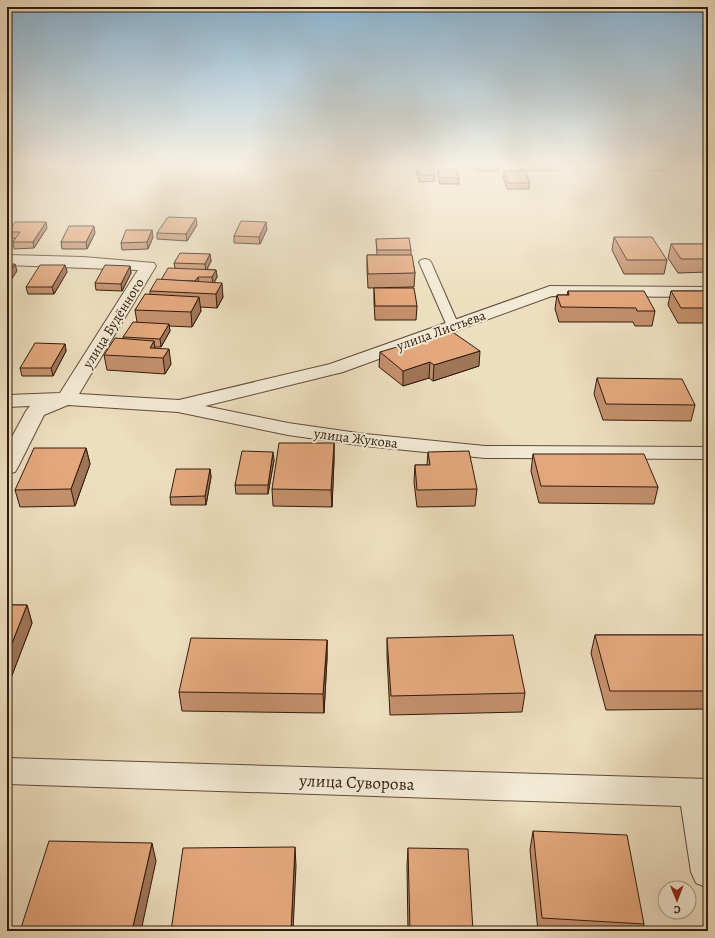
<svg xmlns="http://www.w3.org/2000/svg" width="715" height="938" font-family="Alegreya,serif">
<style>
.lines{fill:none;stroke-linecap:round;stroke-linejoin:round}
.service-casing{stroke:#5f4c39;stroke-width:2}
.minor-casing{stroke:#5f4c39;stroke-width:2}
.service{fill:#f3ead5;fill-rule:evenodd}
.minor{fill:#f3ead5;fill-rule:evenodd}
.wall{fill:#c4906c;stroke:#301b0c}
.shaded-wall{fill:#a07658;stroke:#301b0c}
.building{fill:#e4a87e;stroke:#301b0c}
.labels{text-anchor:middle;stroke-width:4;stroke-linejoin:round;paint-order:stroke}
.street-label{font-size:14px;fill:#301b0c;stroke:#f3ead5}
.near-street-label{font-size:17px;fill:#301b0c;stroke:#f3ead5}
</style>
<rect width="100%" height="100%" fill="#eddebf"/>
<filter id="stains"><feTurbulence type="fractalNoise" baseFrequency=".005" numOctaves="4"/><feColorMatrix values="0 0 0 0 .2 0 0 0 0 .09 0 0 0 0 .02 0 0 0 .5 -.17"/></filter>
<radialGradient id="worn" r=".72"><stop offset=".6" stop-color="#630" stop-opacity="0"/><stop offset="1" stop-color="#630" stop-opacity=".3"/></radialGradient>
<g class="lines">
<g class="service-casing">
<polygon id="service" points="425,259 429,260 431,262 459,326 458,329 448,329 447,326 419,262 421,260"/>
</g>
<g class="minor-casing">
<g id="minor">
<polygon points="7,255 83,257 154,263 156,266 79,394 179,400 330,364 550,286 708,287 708,297 552,296 343,372 205,406 288,423 365,434 485,446 708,447 708,459 485,458 365,446 288,435 178,412 68,405 44,415 18,467 15,472 7,474 7,446 26,411 30,406 7,407 7,395 60,393 138,270 7,265"/>
<polygon points="7,758 708,779 708,888 696,883 691,872 681,806 7,784"/>
</g>
</g>
<use href="#service" class="service"/>
<use href="#minor" class="minor"/>
</g>
<g class="wall">
<polygon points="13,164 42,164 39,168 14,168"/>
<rect x="349" y="164" width="22" height="1"/>
<polygon points="374,164 389,164 388,168 374,168"/>
<polygon points="474,164 499,164 498,171 476,171"/>
<polygon points="518,164 561,164 562,165 561,171 525,171 530,183 529,189 507,189 503,177 504,171 521,171"/>
<polygon points="604,164 633,164 632,168 607,168"/>
<polygon points="640,164 666,164 667,165 666,171 646,171"/>
<polygon points="416,165 435,175 435,181 419,182 416,171"/>
<polygon points="438,170 459,178 459,184 440,184 438,176"/>
<polygon points="197,225 187,241 157,239 157,233"/>
<polygon points="47,228 34,248 14,249 13,242 15,238 9,238 8,232"/>
<polygon points="267,229 260,244 234,243 234,236"/>
<polygon points="95,233 87,249 62,249 61,242"/>
<polygon points="153,237 148,249 122,250 121,243"/>
<polygon points="614,237 667,260 664,274 624,274 612,250"/>
<polygon points="376,239 411,250 411,255 415,273 414,287 368,288 367,269 367,255 377,255"/>
<polygon points="671,244 708,244 708,272 678,273 668,258"/>
<polygon points="210,254 211,261 207,269 216,270 217,277 214,282 223,297 217,308 200,307 201,311 192,327 169,326 170,331 161,347 155,347 155,348 171,364 165,374 107,370 104,355 123,339 123,337 137,322 135,310 150,294 150,291 161,280 175,268 174,263"/>
<polygon points="65,265 67,272 54,294 28,294 26,287"/>
<polygon points="130,266 131,273 122,291 96,290 95,283"/>
<polygon points="374,288 417,306 416,320 375,320 374,302"/>
<polygon points="568,291 655,311 652,326 635,326 633,322 559,322 555,309 557,295 567,295"/>
<polygon points="671,291 708,291 708,323 678,323 668,305"/>
<polygon points="65,344 66,351 53,376 22,376 20,368"/>
<polygon points="380,352 479,366 433,381 429,378 403,386 379,367"/>
<polygon points="597,378 695,405 691,421 603,420 594,394"/>
<polygon points="334,443 334,460 332,507 273,506 272,489"/>
<polygon points="86,448 90,464 75,506 20,507 15,490"/>
<polygon points="428,452 477,489 475,506 417,507 414,482 415,465 427,465"/>
<polygon points="533,454 658,487 654,504 539,503 531,471"/>
<polygon points="274,460 268,494 236,494 235,485"/>
<polygon points="210,469 211,477 206,505 171,505 170,497"/>
<polygon points="7,605 27,605 32,623 9,683 7,683"/>
<polygon points="595,635 708,635 708,709 606,710 591,653"/>
<polygon points="387,638 525,693 522,712 390,715 387,656"/>
<polygon points="327,640 327,658 324,713 182,711 179,692"/>
<polygon points="533,831 644,924 642,931 538,931 530,850"/>
<polygon points="408,848 473,931 408,931 407,866"/>
</g>
<g class="shaded-wall">
<polygon points="38,164 42,164 39,168"/>
<polygon points="196,218 197,225 187,241 186,234"/>
<polygon points="46,222 47,228 34,248 33,242"/>
<polygon points="266,222 267,229 260,244 259,237"/>
<polygon points="94,226 95,233 87,249 86,242"/>
<polygon points="152,230 153,237 148,249 147,242"/>
<polygon points="210,254 211,261 206,271 205,264"/>
<polygon points="15,264 17,271 7,286 7,276"/>
<polygon points="65,265 67,272 54,294 52,287"/>
<polygon points="130,266 131,273 122,291 121,284"/>
<polygon points="216,270 217,277 213,285 212,277"/>
<polygon points="198,277 199,284 195,281"/>
<polygon points="222,283 223,297 217,308 216,294"/>
<polygon points="199,297 201,311 192,327 191,312"/>
<polygon points="169,324 170,331 161,347 160,339"/>
<polygon points="154,341 156,356 150,348"/>
<polygon points="65,344 66,351 53,376 51,368"/>
<polygon points="169,349 171,364 165,374 163,358"/>
<polygon points="480,351 479,366 433,381 434,365"/>
<polygon points="430,362 429,378 403,386 403,371"/>
<polygon points="334,443 334,460 332,507 331,490"/>
<polygon points="86,448 90,464 75,506 71,489"/>
<polygon points="273,452 274,460 268,494 268,485"/>
<polygon points="210,469 211,477 206,505 205,496"/>
<polygon points="27,605 32,623 9,683 7,676 7,656"/>
<polygon points="327,640 327,658 324,713 323,694"/>
<polygon points="152,843 156,861 141,931 132,931"/>
<polygon points="295,847 296,866 293,931 291,931"/>
</g>
<g class="building">
<polygon points="476,164 499,164 499,165 477,165"/>
<polygon points="522,164 561,164 562,165 522,165"/>
<polygon points="646,164 666,164 667,165 647,165"/>
<polygon points="416,165 432,165 435,175 419,175"/>
<polygon points="457,169 459,178 441,178 438,170"/>
<polygon points="504,171 525,171 530,183 508,183"/>
<polygon points="168,217 196,218 186,234 157,233"/>
<polygon points="241,221 266,222 259,237 234,236"/>
<polygon points="15,222 46,222 33,242 13,242 20,232 8,232"/>
<polygon points="69,226 94,226 86,242 61,242"/>
<polygon points="126,230 152,230 147,242 121,243"/>
<polygon points="614,237 652,237 667,260 627,260"/>
<polygon points="409,238 411,250 377,250 376,239"/>
<polygon points="671,244 708,244 708,259 681,259"/>
<polygon points="180,253 210,254 205,264 174,263"/>
<polygon points="367,255 412,255 415,273 368,274"/>
<polygon points="7,264 15,264 7,276"/>
<polygon points="40,265 65,265 52,287 26,287"/>
<polygon points="105,265 130,266 121,284 95,283"/>
<polygon points="168,268 216,270 212,277 198,277 195,281 161,280"/>
<polygon points="157,279 222,283 216,294 150,291"/>
<polygon points="374,288 414,288 417,306 375,306"/>
<polygon points="568,291 644,291 655,311 637,311 636,308 561,307 557,295 569,295"/>
<polygon points="671,291 708,291 708,308 681,308"/>
<polygon points="145,294 199,297 191,312 135,310"/>
<polygon points="133,322 169,324 160,339 123,337"/>
<polygon points="451,331 480,351 434,365 430,362 403,371 380,352"/>
<polygon points="115,338 154,341 150,348 169,349 163,358 104,355"/>
<polygon points="35,343 65,344 51,368 20,368"/>
<polygon points="597,378 682,379 695,405 606,404"/>
<polygon points="279,443 334,443 331,490 272,489"/>
<polygon points="34,448 86,448 71,489 15,490"/>
<polygon points="242,451 273,452 268,485 235,485"/>
<polygon points="469,451 477,489 417,490 415,465 430,465 428,452"/>
<polygon points="533,454 644,454 658,487 541,486"/>
<polygon points="176,469 210,469 205,496 170,497"/>
<polygon points="7,605 27,605 7,656"/>
<polygon points="513,635 525,693 391,696 387,638"/>
<polygon points="595,635 708,635 708,691 610,691"/>
<polygon points="191,638 327,640 323,694 179,692"/>
<polygon points="533,831 627,835 644,924 542,918"/>
<polygon points="49,841 152,843 132,931 20,931"/>
<polygon points="295,847 291,931 171,931 183,848"/>
<polygon points="408,848 468,849 473,931 410,931"/>
</g>
<linearGradient id="sky" x2="0" y2="1"><stop stop-color="#89b6d6"/><stop offset="0.56" stop-color="#f7f0e2"/><stop offset="1" stop-color="#f7f0e2" stop-opacity="0"/></linearGradient>
<rect width="715" height="295" fill="url(#sky)"/>
<g class="labels">
<g class="street-label">
<text transform="translate(113 323) rotate(-58)" y="5">улица Будённого</text>
<text transform="translate(441 330) rotate(-20)" y="5">улица Листьева</text>
<text transform="translate(356 438) rotate(7)" y="5">улица Жукова</text>
</g>
<g class="near-street-label">
<text transform="translate(357 782) rotate(2)" y="6">улица Суворова</text>
</g>
</g>
<rect width="715" height="938" fill="none" stroke="#eddebf" stroke-width="24"/>
<rect x="8" y="8" width="699" height="922" fill="none" stroke="#301b0c" stroke-width="2"/>
<rect x="12" y="12" width="691" height="914" fill="none" stroke="#301b0c"/>
<g transform="translate(677 900) rotate(179)"><circle r="19" fill="#f3ead5" stroke="#a59785"/>
<path d="M0-3L7 15L0 10L-7 15Z" fill="#8f2418"/>
<text y="-6" font-size="11" font-weight="bold" text-anchor="middle" fill="#301b0c">С</text>
</g>
<rect width="100%" height="100%" filter="url(#stains)"/>
<rect width="100%" height="100%" fill="url(#worn)"/>
</svg>
